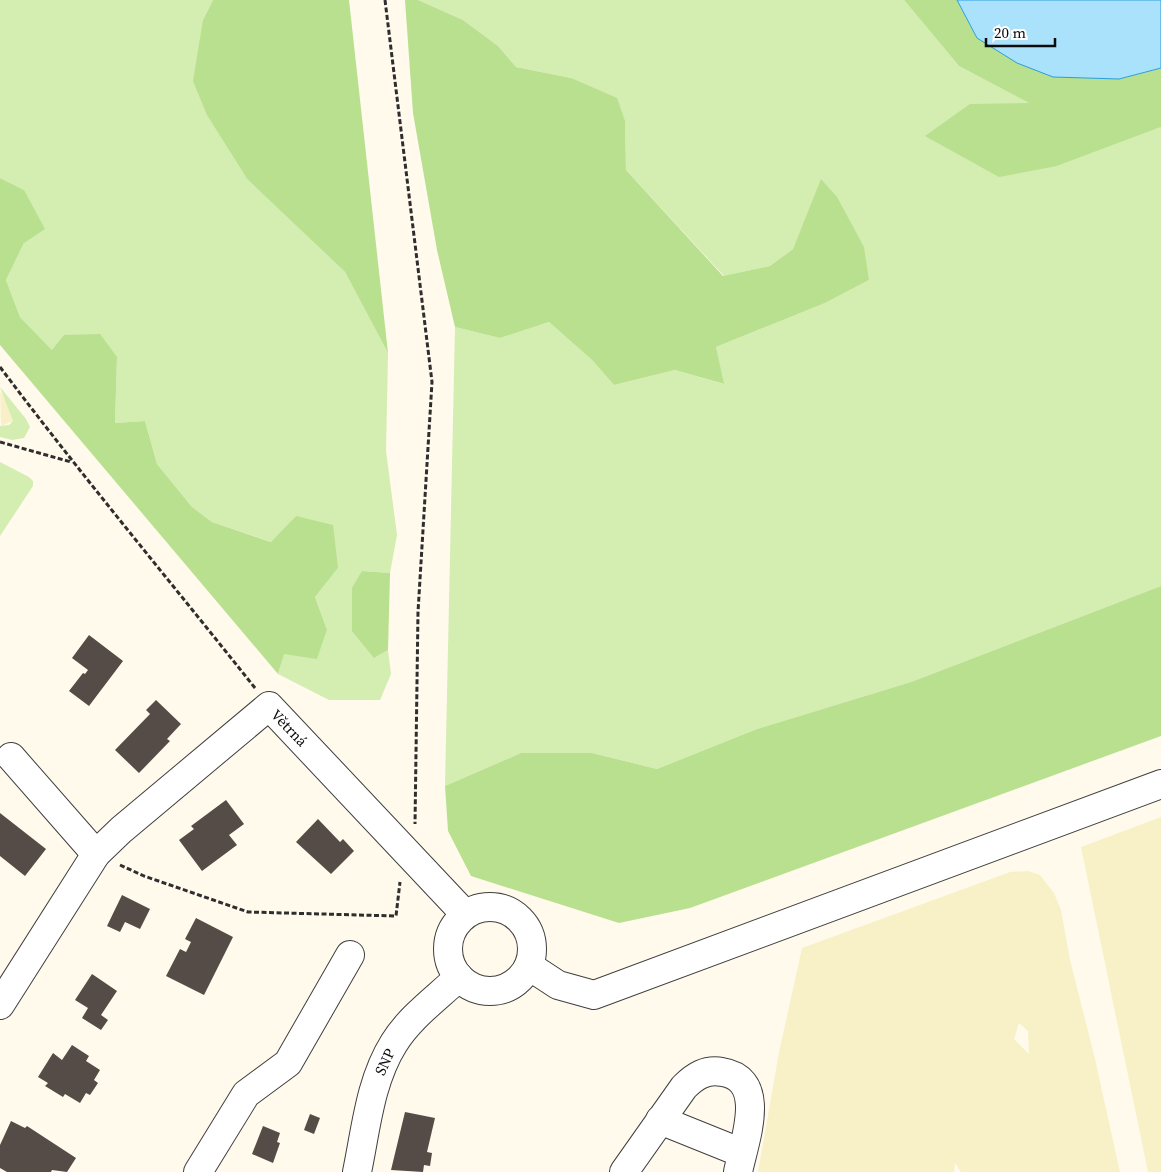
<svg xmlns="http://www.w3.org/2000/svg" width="1161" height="1172" font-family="'Source Serif 4',serif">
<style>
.farmland{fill:#f8f1c8;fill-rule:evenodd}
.green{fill:#d4edb1}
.forest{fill:#b8e08f}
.water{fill:#aae2fc;stroke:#2a9edb}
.building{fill:#564c47}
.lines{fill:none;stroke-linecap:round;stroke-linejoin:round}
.minor-casing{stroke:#3f3f3f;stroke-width:30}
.path{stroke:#2e2e2e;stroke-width:3;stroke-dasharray:5 2.5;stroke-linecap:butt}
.minor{stroke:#fff;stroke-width:28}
.labels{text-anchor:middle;stroke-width:5;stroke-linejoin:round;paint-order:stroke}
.street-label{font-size:15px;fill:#0c0c0c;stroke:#fff}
</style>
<rect width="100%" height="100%" fill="#fffaeb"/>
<g class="farmland">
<polygon points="0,391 6,399 13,421 1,426"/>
<polygon points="1161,817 1161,1172 1148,1172 1081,847"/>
<path d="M 1028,871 L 1040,875 L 1054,893 L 1061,910 L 1070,960 L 1095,1059 L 1120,1172 L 961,1172 L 955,1163 L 954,1172 L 758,1172 L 779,1052 L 802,948 L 1010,872 ZM 1019,1023 L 1028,1031 L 1029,1054 L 1014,1039 Z"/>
</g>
<g class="green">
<polygon points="0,0 213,0 203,20 248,180 345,272 388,353 386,451 397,535 390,573 362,571 374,658 388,650 391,674 380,700 329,700 278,674 284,653 317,658 327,630 315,597 338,568 296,516 272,542 212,522 192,507 157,464 145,421 115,423 117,357 52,350 20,317 6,280 24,243 24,190 0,178"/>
<polygon points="418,0 904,0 959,66 1031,104 1057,166 1161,127 1161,586 911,682 757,729 657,769 592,753 521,753 445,786 455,327 500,338 549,322 592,360 614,385 675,370 723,384 716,347 825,303 869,280 822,180 793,249 770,266 724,276 626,170 625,121 571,78 516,67 498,46 463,20"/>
<polygon points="0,387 26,419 30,427 24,438 12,440 0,437 0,426 9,425 13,421"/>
<polygon points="0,462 29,477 33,481 33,486 0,536"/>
</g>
<g class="forest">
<polygon points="213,0 349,0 388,353 345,272 248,180 207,115 193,81 203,20"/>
<polygon points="405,0 418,0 463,20 498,46 516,67 571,78 617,98 625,121 626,170 723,276 770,266 793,249 821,179 837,197 864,247 869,280 825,303 716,347 724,384 675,370 614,385 592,360 549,322 500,338 455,327 437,250 413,113"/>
<polygon points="904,0 957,0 977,38 1119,79 1161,68 1161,127 1057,166 999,177 925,136 970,104 1029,103 959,66"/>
<polygon points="0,178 24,190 45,229 24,243 6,280 20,317 52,350 64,335 100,334 117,357 115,423 145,421 157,464 192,507 212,522 271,542 296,516 333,525 338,568 315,597 327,630 317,659 284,654 278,674 0,345"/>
<polygon points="362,571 390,573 388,650 374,658 352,631 352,588"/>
<polygon points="1161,586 1161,736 690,908 619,923 471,876 448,831 445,786 521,753 592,753 657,769 757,729 911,682"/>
</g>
<polygon class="water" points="957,0 1161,0 1161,68 1119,79 1053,77 1017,63 977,38"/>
<g class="building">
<polygon points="89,635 123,661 89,706 69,691 83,673 85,674 88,670 72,658"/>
<polygon points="156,700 181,724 167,739 170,741 139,773 115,750 150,714 146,710"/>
<polygon points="226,800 244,824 229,835 237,845 202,871 179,840 194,829 191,826"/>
<polygon points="0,813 46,849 25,876 0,856"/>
<polygon points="318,819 340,842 343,839 354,851 331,874 296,842"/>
<polygon points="122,895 150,909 140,929 125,922 120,932 107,926"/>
<polygon points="196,918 233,937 204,995 166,976 180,949 186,952 191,942 185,939"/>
<polygon points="92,974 117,991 101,1015 108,1020 101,1030 82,1018 88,1008 75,1000"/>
<polygon points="72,1045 89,1056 86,1061 100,1070 94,1080 98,1083 90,1095 86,1093 80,1103 65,1094 63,1097 45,1086 48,1083 38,1077 53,1053 62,1060"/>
<polygon points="405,1112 435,1118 427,1152 432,1153 430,1166 424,1165 423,1172 391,1170"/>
<polygon points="310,1114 320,1118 314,1134 304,1130"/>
<polygon points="11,1121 25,1128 27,1126 76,1158 67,1172 52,1170 51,1172 7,1172 0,1168 0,1145"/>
<polygon points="263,1126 280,1133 277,1142 280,1143 273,1163 252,1154"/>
</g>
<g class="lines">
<g class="minor-casing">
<g id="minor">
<polyline points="11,757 96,854"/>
<circle cx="490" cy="949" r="42"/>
<polyline points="529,966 558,985 594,995 1161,784"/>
<polyline points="0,1005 96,854 121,830 269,706 465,914"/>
<polyline points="660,1120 742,1153"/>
<polyline points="198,1172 246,1094 288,1063 350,955"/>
<path d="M 357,1172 C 366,1129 370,1081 394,1043 C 410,1017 437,998 459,977"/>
<path d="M 624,1172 L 684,1087 C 695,1076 706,1069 722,1072 C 769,1079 744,1142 738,1172"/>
</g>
</g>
<g class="path">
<polyline points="385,0 432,382 418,612 415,824"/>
<path d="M 0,367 C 82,476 170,581 255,688"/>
<polyline points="0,442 71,462"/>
<polyline points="120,865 144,876 248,912 396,916 400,882"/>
</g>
<use href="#minor" class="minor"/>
</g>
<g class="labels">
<g class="street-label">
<text transform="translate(289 728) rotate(46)" y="5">Větrná</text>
<text transform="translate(385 1062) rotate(-65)" y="5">SNP</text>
</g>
</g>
<path d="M986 38v8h69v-8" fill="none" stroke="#0c0c0c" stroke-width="2.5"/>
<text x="994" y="38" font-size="15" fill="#0c0c0c" stroke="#ffffff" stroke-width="4" paint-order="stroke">20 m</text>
</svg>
